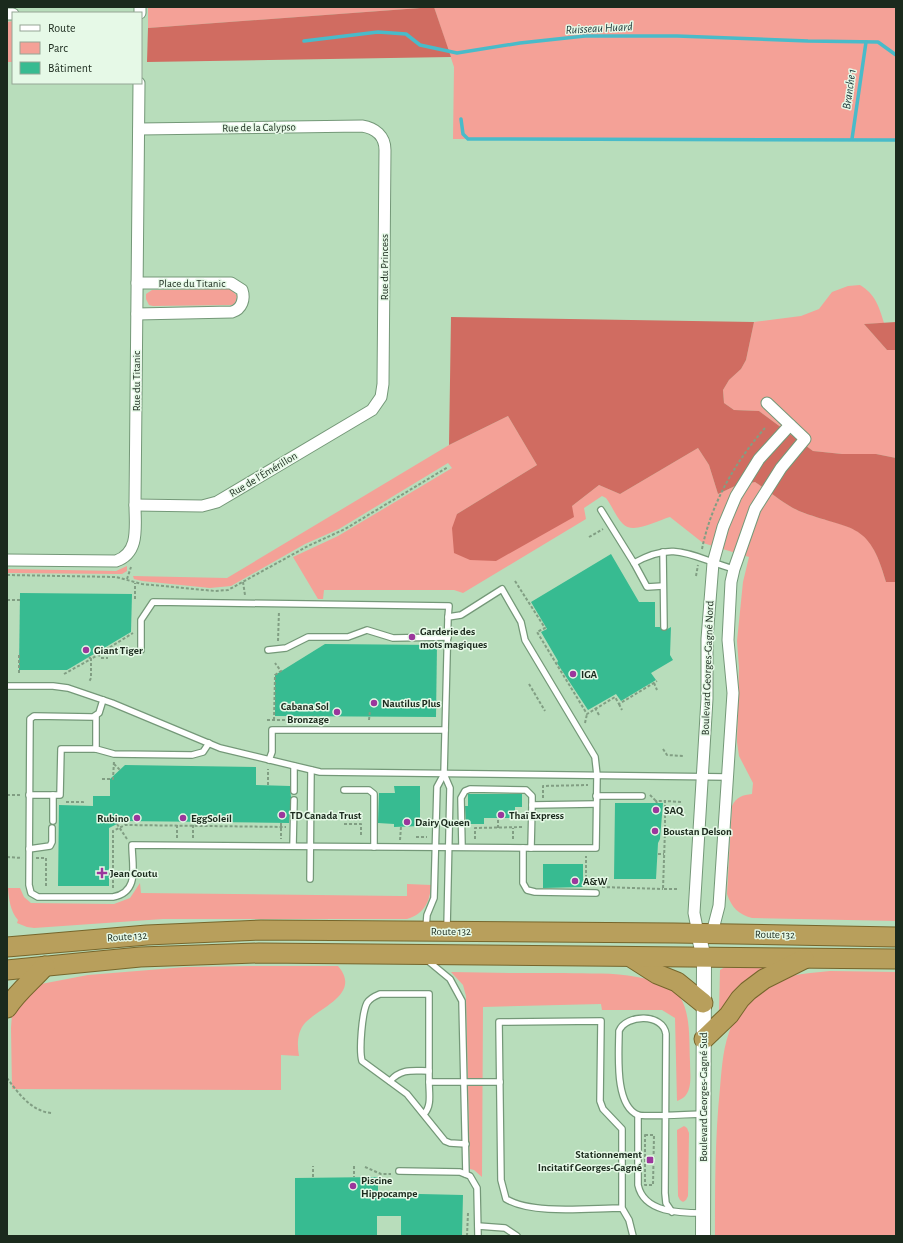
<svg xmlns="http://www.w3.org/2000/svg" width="903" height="1243" font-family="'Alegreya Sans',sans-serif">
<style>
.green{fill:#f4a197}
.forest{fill:#d06c61}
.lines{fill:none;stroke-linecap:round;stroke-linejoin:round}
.stream{stroke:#49bbc9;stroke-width:3.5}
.building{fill:#37bb91}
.service-casing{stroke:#749878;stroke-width:8}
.minor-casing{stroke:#749878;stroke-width:13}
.tertiary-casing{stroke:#749878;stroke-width:16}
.trunk-casing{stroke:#76662c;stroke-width:21}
.path{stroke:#819e83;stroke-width:2;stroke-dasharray:3 2;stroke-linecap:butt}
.service{stroke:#fff;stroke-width:5.5}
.minor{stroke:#fff;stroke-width:11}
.tertiary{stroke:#fff;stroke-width:14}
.trunk{stroke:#b89f5c;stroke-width:19}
.poi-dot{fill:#9b379c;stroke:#e6f9e7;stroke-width:1.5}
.labels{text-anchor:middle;stroke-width:3;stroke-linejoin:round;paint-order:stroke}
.street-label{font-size:11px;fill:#1b2a1d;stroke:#e6f9e7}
.poi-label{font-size:11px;font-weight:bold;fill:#1b2a1d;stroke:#e6f9e7;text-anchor:start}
.water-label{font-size:12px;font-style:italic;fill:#1c3538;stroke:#e6f9e7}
</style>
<rect width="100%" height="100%" fill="#b8ddbb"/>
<g class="green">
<polygon points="148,7 896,7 896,140 453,139 454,67 434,7 148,28"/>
<polygon points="13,21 13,62 7,62 7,22"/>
<path d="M 860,285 C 875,294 879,306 884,323 L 864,324 L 887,350 L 896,350 L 896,458 L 876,454 L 842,454 L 813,451 L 759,411 L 734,410 L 724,403 L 723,390 L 729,380 L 741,369 L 746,360 L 754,322 L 801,316 L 819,309 L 832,292 L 848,286 Z"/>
<polygon points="231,289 237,296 235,303 232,305 153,306 149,305 146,299 146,294 152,290"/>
<path d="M 508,416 L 537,465 L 457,514 L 572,506 L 599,485 L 620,494 L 698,448 L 709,465 L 718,494 L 735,486 L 755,482 C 769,491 784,504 799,511 C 850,531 869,518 886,582 L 896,582 L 896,921 L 752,918 C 738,914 732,908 727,894 L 732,806 C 736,797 743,795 752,794 L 753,783 L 739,756 L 737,742 L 739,668 L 737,641 L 743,582 L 749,557 L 703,543 L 670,517 C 658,520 633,535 623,524 C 616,517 612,506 606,498 L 602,496 L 584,508 L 586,519 L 463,593 L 454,590 L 324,590 L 323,599 L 318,599 L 293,557 L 338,536 L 447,471 L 452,468 L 448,463 L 339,529 L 305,544 L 231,586 L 210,588 L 142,581 L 134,579 L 133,576 L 227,578 L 449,445 Z"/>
<polygon points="127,566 127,571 122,574 8,573 8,569 116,571"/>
<path d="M 140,883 L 141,893 L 400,896 L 407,896 L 407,884 L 431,885 C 430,902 424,914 407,919 L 163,919 L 34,928 L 27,927 L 17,923 L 18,920 C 10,911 9,899 8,888 L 20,888 L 24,897 L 31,903 L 114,904 L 130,898 Z"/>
<path d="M 251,966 L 338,966 C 362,994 320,1007 305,1023 C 297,1032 297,1045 299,1056 L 281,1055 L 281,1090 L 12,1089 L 11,1028 L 12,1014 L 18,1002 L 41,984 L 88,975 L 186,967 Z"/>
<polygon points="725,967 774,968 719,1012 720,970"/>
<path d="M 830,971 L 896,972 L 896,1236 L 715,1236 C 715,1186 715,1137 720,1088 C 722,1066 723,1045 732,1025 C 739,1008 757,991 773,982 C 790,974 811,973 830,971 Z"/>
<path d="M 451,972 C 489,973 526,973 564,973 C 588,974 613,972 637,977 C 650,979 672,984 680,997 C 691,1014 689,1042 690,1062 C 690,1076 694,1096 677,1101 L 675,1018 L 662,1010 L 602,1010 L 601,1004 L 483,1007 L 482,1177 L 474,1170 L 470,1169 L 466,996 L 463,985 Z"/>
<polygon points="684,1126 687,1128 689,1133 688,1196 686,1200 683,1202 680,1200 678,1196 677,1130"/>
</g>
<g class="forest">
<polygon points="434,7 451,57 147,62 148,28"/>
<path d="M 451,317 L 754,322 L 746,360 L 741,369 L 729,380 L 723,390 L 724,403 L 734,410 L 759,411 L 813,451 L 842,454 L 876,454 L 896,458 L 896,582 L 886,582 C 869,519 850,531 799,511 C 784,504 769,491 755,482 L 735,486 L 718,494 L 709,465 L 698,448 L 620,494 L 599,485 L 572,506 L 574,517 L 496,561 L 470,560 L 454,553 L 452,528 L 457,514 L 537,465 L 508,416 L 449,445 Z"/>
<polygon points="896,322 896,350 887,350 864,324"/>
</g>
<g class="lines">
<g class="stream">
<polyline points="304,41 378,32 406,34 420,45 457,53 520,43 585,36 677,36 808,41 878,42 896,55"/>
<polyline points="461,119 463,134 468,139 896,140"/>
<polyline points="852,139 866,42"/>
</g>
</g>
<g class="building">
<polygon points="611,554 639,602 655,602 655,627 660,627 664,631 671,627 670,655 673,660 651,673 656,680 621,701 616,694 588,710 557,663 558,661 541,632 547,629 531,602"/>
<polygon points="20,593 132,594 131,632 67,670 19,670"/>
<polygon points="325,644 437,645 436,717 275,716 275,675"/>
<polygon points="125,765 256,767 256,785 290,786 291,797 289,823 123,821 109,828 109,886 58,886 59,805 93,806 93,796 110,796 110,779"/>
<polygon points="394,786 420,786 420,826 394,827 394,824 378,823 379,793 395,793"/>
<polygon points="468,794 522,794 522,807 515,807 515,818 484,818 484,824 466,824 465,806 468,806"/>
<polygon points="615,803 663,803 660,839 658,843 656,879 614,879"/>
<polygon points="543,864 583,864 583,887 543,888"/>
<polygon points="378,1177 378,1193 463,1195 462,1236 401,1236 401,1216 377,1216 377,1236 295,1236 295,1178"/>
</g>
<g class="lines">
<g class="service-casing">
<g id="service">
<path d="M 601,510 L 634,563 C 676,539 693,558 734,569"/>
<polyline points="663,552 664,627"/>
<polyline points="634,563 647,587 663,586"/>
<polyline points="141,650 141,620 153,602 449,606 448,617"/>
<polyline points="268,650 286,648 308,637 348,637 367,630 393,638 448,637"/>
<polyline points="7,686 53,686 68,688 112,703 220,748 320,772 727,777"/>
<path d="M 103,700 L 99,713 L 93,717 L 34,716 L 30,719 L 29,885 L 31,893 L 38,897 L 113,897 C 140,892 132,866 132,845 L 531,848 L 532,805 L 596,804"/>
<polyline points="96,716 96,749 114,754 192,755 203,752 209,743"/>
<polyline points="269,760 272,752 272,730 445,730"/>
<polyline points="344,790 369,790 374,794 374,847"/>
<polyline points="294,791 294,766"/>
<polyline points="29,795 60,795 61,749 96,749"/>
<polyline points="596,796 642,796"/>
<polyline points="53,821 53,795"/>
<polyline points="293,846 294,800"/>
<polyline points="462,847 461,798 465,791 470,789 526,790 532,796 532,805"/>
<polyline points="523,848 523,883 527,890 535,892 596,893"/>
<polyline points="29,849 50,846 52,842 52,828"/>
<polyline points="310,879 311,770"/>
<polyline points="426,928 427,915 434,898 437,787 444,774"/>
<polyline points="447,928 450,788 444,774 448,617 461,615 502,589 521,622 525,640 595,757 597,775 596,848 531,848"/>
<polyline points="427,960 450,979 462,1001 466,1174"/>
<path d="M 390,1081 C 402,1068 413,1071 429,1071"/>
<path d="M 424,1114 C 432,1106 429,1093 429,1082"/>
<path d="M 638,1115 L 638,1185 C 644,1213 680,1213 703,1213"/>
<path d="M 466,1144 L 450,1143 L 445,1141 L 407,1094 L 362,1061 C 359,1050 362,1013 367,1003 C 370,998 375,996 380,994 L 429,994 L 429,1082 L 500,1082"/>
<polyline points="399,1171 460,1172 470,1176 477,1188 478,1236"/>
<path d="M 622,1208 L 622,1129 L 603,1109 L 600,1101 L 601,1021 L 499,1022 L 501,1180 L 506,1199 C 533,1215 590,1208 622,1208 L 629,1220 L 633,1236"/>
<path d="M 672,1212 L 666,1203 L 665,1193 L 666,1034 C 663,1013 626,1014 619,1031 C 619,1053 614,1105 638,1115 C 644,1117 692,1114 703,1114"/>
<polyline points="478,1226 505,1228 517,1236"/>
</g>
</g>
<g class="minor-casing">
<g id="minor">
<polyline points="140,13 140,7"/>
<polyline points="7,14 13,14"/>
<path d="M 137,314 L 232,312 C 242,309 245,299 242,290 L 231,283 L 137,283"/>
<path d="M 135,505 L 202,506 L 217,502 L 372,410 L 381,397 L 383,384 L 385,150 C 385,136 375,128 362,126 L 139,129"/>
<path d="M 7,560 L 116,561 C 140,553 135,526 135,505 L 139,83"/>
<polyline points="698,933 694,913 707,699 707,639 713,563 723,527 736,496 759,459 790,425"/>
<polyline points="712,933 719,906 733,693 728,640 731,582 734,569 755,509 781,468 805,439 767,403"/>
</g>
</g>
<g class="tertiary-casing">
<polyline id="tertiary" points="698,933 704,958 703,1236"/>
</g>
<g class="trunk-casing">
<g id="trunk">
<polyline points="7,947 147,935 261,930 674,933 896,937"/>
<polyline points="632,958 657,974 677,982 703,1003"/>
<polyline points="7,970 140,957 259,953 896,959"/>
<path d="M 7,1008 C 18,991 32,981 45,966"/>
<polyline points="704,1039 729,1015 740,999 748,991 764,979 804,959"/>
</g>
</g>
<g class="path">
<polyline points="589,537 603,529"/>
<path d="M 702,549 C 711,504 735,462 765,428"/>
<polyline points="7,575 116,577 142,584 215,591 228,590 308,546 345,529 448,467"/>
<polyline points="696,576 698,565"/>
<polyline points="127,579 131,567"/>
<polyline points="515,581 545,628 537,632 587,714 615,697 619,704 657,681"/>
<polyline points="243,582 245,595"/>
<polyline points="135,599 135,583"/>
<polyline points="7,600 20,600"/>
<polyline points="278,641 279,611"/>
<polyline points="98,654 101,658 108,658"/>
<polyline points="89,657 91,659 133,633"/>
<polyline points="19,673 19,655"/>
<polyline points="64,674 91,659 91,678 89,682"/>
<polyline points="654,683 657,690"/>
<polyline points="529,684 545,711"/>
<polyline points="619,704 622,710"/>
<polyline points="595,708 599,715"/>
<polyline points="267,720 306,720"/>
<polyline points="274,720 275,675 281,671 275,663"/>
<polyline points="369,720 370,710"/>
<polyline points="312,723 313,716"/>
<polyline points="585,723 587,714"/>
<polyline points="663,749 667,755 684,756"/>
<polyline points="114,764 120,770"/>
<polyline points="102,779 113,779 114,761"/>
<polyline points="268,785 268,769"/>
<polyline points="7,795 22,795"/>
<polyline points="650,795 656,801"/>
<polyline points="543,798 543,786 588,785"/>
<polyline points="66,802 83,802 83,805"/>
<polyline points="657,803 656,801 665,801"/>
<polyline points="281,823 281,839"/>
<polyline points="117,824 127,839"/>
<polyline points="344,824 361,824 361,837"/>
<polyline points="498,828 498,818"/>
<polyline points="416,837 427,837"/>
<polyline points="177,838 177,825"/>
<polyline points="193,838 193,822"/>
<polyline points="475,839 475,828 523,827"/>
<polyline points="513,839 513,828"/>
<polyline points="400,840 401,827"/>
<polyline points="658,854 664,854"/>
<polyline points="7,857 22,858"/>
<polyline points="36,858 46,858 46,888"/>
<polyline points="109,874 125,874"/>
<polyline points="583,880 586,880 586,856"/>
<polyline points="586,885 586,880"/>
<polyline points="602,887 663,889"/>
<polyline points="113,888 113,831 125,825 286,827"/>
<polyline points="677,889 663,889 665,830 665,801 682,802"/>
<path d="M 7,1078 C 18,1093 32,1112 52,1113"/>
<polygon points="645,1135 654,1135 653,1185 645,1185"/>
<polyline points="354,1166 354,1177"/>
<polyline points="365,1167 381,1174 391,1174"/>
<polyline points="313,1177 313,1166"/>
<polyline points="467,1236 468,1213"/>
</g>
<use href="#service" class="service"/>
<use href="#minor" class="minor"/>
<use href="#tertiary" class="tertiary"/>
<use href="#trunk" class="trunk"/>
</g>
<g class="poi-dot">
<circle cx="412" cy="637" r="4"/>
<circle cx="86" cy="650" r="4"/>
<circle cx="573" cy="674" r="4"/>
<circle cx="374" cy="703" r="4"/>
<circle cx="337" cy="712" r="4"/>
<circle cx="656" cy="810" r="4"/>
<circle cx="282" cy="815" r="4"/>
<circle cx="501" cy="815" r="4"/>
<circle cx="137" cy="818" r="4"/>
<circle cx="183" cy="818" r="4"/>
<circle cx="407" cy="822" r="4"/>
<circle cx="655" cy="831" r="4"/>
<path d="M100 867h4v4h4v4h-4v4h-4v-4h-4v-4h4z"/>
<circle cx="575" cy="881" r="4"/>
<rect x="646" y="1156" width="8" height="8" rx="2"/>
<circle cx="353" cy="1186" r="4"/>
</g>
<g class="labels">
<g class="street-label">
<text transform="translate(259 127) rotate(-1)" y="4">Rue de la Calypso</text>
<text transform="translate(384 267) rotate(-90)" y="4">Rue du Princess</text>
<text x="192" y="287">Place du Titanic</text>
<text transform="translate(136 381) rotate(-90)" y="4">Rue du Titanic</text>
<text transform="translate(263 474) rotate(-31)" y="4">Rue de l'Émérillon</text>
<text transform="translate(707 668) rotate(-88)" y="4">Boulevard Georges-Gagné Nord</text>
<text x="451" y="935">Route 132</text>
<text transform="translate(775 934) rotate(1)" y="4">Route 132</text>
<text transform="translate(127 936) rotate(-4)" y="4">Route 132</text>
<text transform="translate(703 1097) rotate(-90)" y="4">Boulevard Georges-Gagné Sud</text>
</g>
<g class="poi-label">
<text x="420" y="635">Garderie des<tspan x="420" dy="13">mots magiques</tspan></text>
<text x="94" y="654">Giant Tiger</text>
<text x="581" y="678">IGA</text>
<text x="382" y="707">Nautilus Plus</text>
<text x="329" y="710" text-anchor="end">Cabana Sol<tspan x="329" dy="13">Bronzage</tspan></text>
<text x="664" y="814">SAQ</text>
<text x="290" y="819">TD Canada Trust</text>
<text x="509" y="819">Thaï Express</text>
<text x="129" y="822" text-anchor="end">Rubino</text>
<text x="191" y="822">EggSoleil</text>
<text x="415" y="826">Dairy Queen</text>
<text x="663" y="835">Boustan Delson</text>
<text x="110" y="877">Jean Coutu</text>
<text x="583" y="885">A&amp;W</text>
<text x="642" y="1158" text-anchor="end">Stationnement<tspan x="642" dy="13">Incitatif Georges-Gagné</tspan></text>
<text x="361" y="1184">Piscine<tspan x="361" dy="13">Hippocampe</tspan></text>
</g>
<g class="water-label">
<text transform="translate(599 28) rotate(-3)" y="4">Ruisseau Huard</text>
<text transform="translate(849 89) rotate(-82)" y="4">Branche 1</text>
</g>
</g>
<rect width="903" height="1243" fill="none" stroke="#1b2a1d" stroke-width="16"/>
<rect x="12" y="12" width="130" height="72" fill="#e6f9e7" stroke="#95a696"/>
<rect x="20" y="25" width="20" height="6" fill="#ffffff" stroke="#95a696"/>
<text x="48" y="32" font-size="12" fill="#1b2a1d">Route</text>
<rect x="20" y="42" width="20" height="12" fill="#f4a197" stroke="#95a696"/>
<text x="48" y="52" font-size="12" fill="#1b2a1d">Parc</text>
<rect x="20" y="62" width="20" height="12" fill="#37bb91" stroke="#95a696"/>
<text x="48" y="72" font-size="12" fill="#1b2a1d">Bâtiment</text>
</svg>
